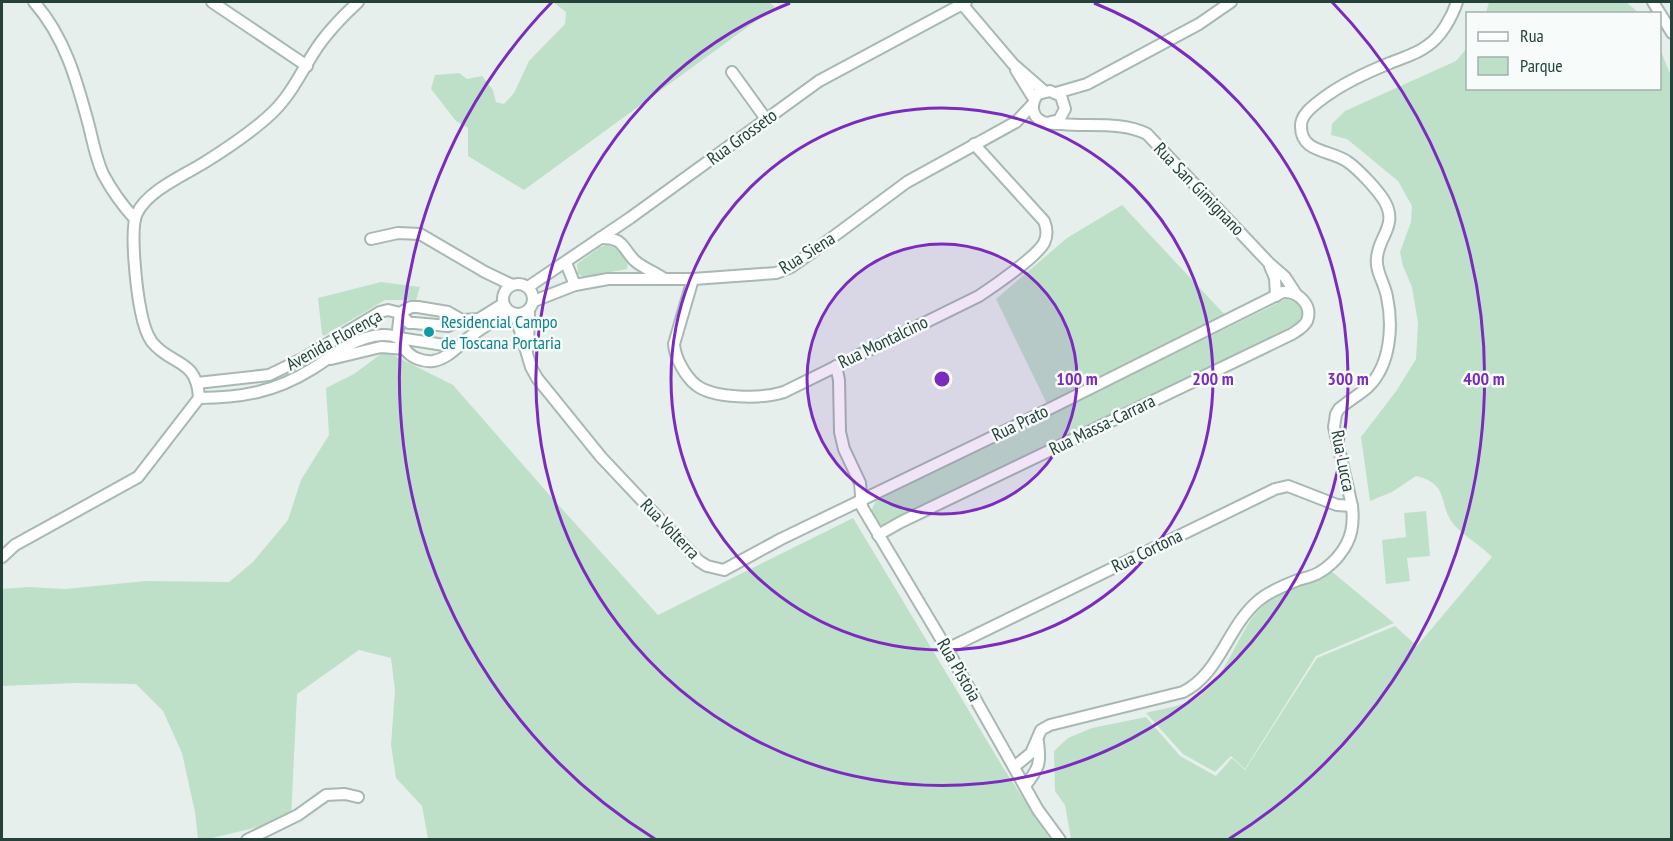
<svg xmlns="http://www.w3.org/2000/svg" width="1673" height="841" font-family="'PT Sans Narrow',sans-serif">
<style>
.green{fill:#bfe0c8}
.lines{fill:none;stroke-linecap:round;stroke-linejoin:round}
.minor-casing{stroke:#a8b8b2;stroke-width:14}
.minor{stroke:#fff;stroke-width:10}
.ring{fill:none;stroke:#7b2cbf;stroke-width:3}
.culture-dot{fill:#0f9aa8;stroke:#f7fbf9;stroke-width:2}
.labels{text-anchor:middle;stroke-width:5;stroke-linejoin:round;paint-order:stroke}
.street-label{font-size:18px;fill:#24423a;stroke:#f7fbf9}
.culture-label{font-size:18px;fill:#0d838f;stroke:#f7fbf9;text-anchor:start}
.centre{fill:#7b2cbf;stroke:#f7fbf9;stroke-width:3}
.ring-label{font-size:18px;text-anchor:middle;font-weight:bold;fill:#7b2cbf;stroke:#f7fbf9;stroke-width:5;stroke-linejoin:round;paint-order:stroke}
</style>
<rect width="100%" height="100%" fill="#e6efeb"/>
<g class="green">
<polygon points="553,2 769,2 775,7 524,190 468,156 468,128 456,121 431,89 435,75 459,73 467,79 482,76 493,90 496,102 504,104 514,93 529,61 565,24 566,12"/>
<polygon points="1489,2 1626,2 1639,13 1486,13"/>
<path d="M 1467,48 L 1468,88 L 1660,88 L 1660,49 L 1671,76 L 1671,839 L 1071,839 L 1065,805 L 1055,791 L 1054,751 L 1068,738 L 1092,728 L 1146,717 L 1180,756 L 1216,776 L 1232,758 L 1245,770 L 1317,658 L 1395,626 L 1417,646 L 1492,557 C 1481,546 1466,537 1455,526 C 1437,505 1451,484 1416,476 L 1392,492 L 1370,501 L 1361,437 L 1397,390 L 1416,359 L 1418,323 L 1412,287 L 1403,266 L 1400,252 L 1411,222 L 1412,206 L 1398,181 L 1347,139 L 1331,135 L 1332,124 L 1345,111 L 1456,61 Z"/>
<polygon points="1122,205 1226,316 1047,404 996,299 1067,238"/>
<polygon points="607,245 619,249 628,262 627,269 584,277 578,274 577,264 600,247"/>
<polygon points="381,282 420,287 416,300 385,300 324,336 322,334 318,298"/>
<path d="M 1286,299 C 1299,301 1308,314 1297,324 L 887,526 C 872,525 867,512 877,500 Z"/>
<polygon points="385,351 453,385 553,499 658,615 853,518 1004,769 1050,839 428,839 422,806 396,778 391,745 395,690 391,658 359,650 297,694 291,819 208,839 198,839 195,812 182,753 163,711 136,684 75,683 2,686 2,589 28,587 65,589 146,581 229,582 253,562 288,520 301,480 329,435 326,388 354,374"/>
<polygon points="1426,511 1430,556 1407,558 1410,581 1386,584 1382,540 1406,537 1404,513"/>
<path d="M 1331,571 L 1394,623 L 1316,656 L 1245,769 L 1231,756 L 1215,772 L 1183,754 L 1146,713 C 1161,709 1177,707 1191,701 C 1221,689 1236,638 1255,614 C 1271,594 1309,582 1331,571 Z"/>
</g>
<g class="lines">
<g class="minor-casing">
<g id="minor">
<path d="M 34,2 C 65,37 77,81 89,126 C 93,142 96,159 103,174 C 112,191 122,205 135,219"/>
<polyline points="212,2 307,66"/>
<polyline points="1653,2 1672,33"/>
<polyline points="962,4 1013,64 1044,91"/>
<polyline points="1016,70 1034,99"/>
<polyline points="732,72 766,119"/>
<polyline points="1056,93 1087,84 1199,24 1231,2"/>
<path d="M 1047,123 L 1059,120 L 1065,109 L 1061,96 L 1050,91 L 1038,94 C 1031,103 1030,116 1043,122 C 1048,124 1056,124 1062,124 C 1088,127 1122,121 1147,134 L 1269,263 L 1285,277 L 1296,294"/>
<path d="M 600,238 C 624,238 621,246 634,260 C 641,267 654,272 663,278"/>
<polyline points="371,239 398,233 420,234 485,272 512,285"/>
<polyline points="566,263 575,285"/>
<polyline points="1270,266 1275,278 1276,296"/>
<path d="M 693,279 L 674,344 C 675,358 685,376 696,385 C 714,399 762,399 784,392 L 979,296 C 994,286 1036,257 1044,243 C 1048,235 1047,228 1044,221 L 974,144"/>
<circle cx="518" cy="299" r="15"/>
<polyline points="528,287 630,218 819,81 966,2"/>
<polyline points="534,301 575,285 608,279 693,279 776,273 791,267 814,251 907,182 1016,122 1032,105"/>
<polyline points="400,313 409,323 414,323 448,326 462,320"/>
<path d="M 515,314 L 531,367 L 537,378 L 601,457 L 699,561 L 707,566 L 724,570 L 781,539 L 1013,427 L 1283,292 C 1298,291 1313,305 1307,321 C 1304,327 1298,330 1292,334 L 901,522 L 878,535"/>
<polyline points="397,338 400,313"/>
<polyline points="399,338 457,347"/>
<polyline points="528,348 529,310"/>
<polyline points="331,359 381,347 405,349"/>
<polyline points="836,366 839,380 840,432 844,449 860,483 862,507 947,649 1038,810 1060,840"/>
<polyline points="197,383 269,375 304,358 380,312 388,310 400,313 411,307 418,307 448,312 462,320 479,319 503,304"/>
<path d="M 199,398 C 197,358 171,366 152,342 C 146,334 143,322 141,312 C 137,293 129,229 137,213 C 148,191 182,176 202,164 C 223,151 254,130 272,113 C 294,92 304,65 321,42 C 332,27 345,14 358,2"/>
<path d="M 199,398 C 241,398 275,392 312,369 C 330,358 345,344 366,338 C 375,335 389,333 398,338 C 401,340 403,346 405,349 C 411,358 423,362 433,361 C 447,359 457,347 467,339 C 480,329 494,320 509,312"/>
<polyline points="2,557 15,545 138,477 199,398"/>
<polyline points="947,649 1275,489 1288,486 1337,505 1352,506"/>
<path d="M 1014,767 L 1031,753 L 1041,730 L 1050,725 L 1183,692 C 1220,674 1227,627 1258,601 C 1268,592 1285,585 1298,580 C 1305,578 1314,576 1320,572 C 1327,568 1336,560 1340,554 C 1352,539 1354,524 1352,506 L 1334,427 L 1336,414 L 1339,409 C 1348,401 1359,395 1368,387 C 1391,365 1393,325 1387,297 C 1385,284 1375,271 1377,258 C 1378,237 1398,226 1385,202 C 1378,190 1359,170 1348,162 C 1332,150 1301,153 1301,127 C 1300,115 1313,106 1322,99 C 1343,83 1365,73 1390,63 C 1402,58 1417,54 1427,46 C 1441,37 1452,17 1457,2"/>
<path d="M 1025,786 C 1039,768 1041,764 1038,742"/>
<polyline points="247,840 298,815 326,795 345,794 358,797"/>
</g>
</g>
<use href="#minor" class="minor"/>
</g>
<circle cx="942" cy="379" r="135" fill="#7b2cbf" fill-opacity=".12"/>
<g class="ring">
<circle cx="942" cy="379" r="135"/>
<circle cx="942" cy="379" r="271"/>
<path d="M1094 3A406 406 0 1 1 790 3"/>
<path d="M655 839A542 542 0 0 1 552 2M1332 2A542 542 0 0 1 1229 839"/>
</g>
<circle class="culture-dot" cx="429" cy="332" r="6"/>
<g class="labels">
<g class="street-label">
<text transform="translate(742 137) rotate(-36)" y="6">Rua Grosseto</text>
<text transform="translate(1199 189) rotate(46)" y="6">Rua San Gimignano</text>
<text transform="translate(807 253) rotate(-32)" y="6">Rua Siena</text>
<text transform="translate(334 340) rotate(-29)" y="6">Avenida Florença</text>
<text transform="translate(883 342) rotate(-26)" y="6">Rua Montalcino</text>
<text transform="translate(1020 423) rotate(-26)" y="6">Rua Prato</text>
<text transform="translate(1102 425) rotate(-26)" y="6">Rua Massa-Carrara</text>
<text transform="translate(1343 461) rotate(79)" y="6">Rua Lucca</text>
<text transform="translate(670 529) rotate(46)" y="6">Rua Volterra</text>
<text transform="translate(1147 551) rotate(-26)" y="6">Rua Cortona</text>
<text transform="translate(959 670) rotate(60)" y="6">Rua Pistoia</text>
</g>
<g class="culture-label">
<text x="441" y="328">Residencial Campo<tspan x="441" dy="21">de Toscana Portaria</tspan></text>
</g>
</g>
<circle cx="942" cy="379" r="9" class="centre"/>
<g class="ring-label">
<text x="1077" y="385">100 m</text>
<text x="1213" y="385">200 m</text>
<text x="1348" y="385">300 m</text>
<text x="1484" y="385">400 m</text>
</g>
<rect width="1673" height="841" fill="none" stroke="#24423a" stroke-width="6"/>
<rect x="1466" y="12" width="195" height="78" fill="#f7fbf9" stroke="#a3b1ad" stroke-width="1.5"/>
<rect x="1478" y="32" width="30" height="9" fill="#ffffff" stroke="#a3b1ad" stroke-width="1.5"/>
<text x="1520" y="42" font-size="18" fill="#24423a">Rua</text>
<rect x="1478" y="57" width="30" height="18" fill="#bfe0c8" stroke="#a3b1ad" stroke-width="1.5"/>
<text x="1520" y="72" font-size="18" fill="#24423a">Parque</text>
</svg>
